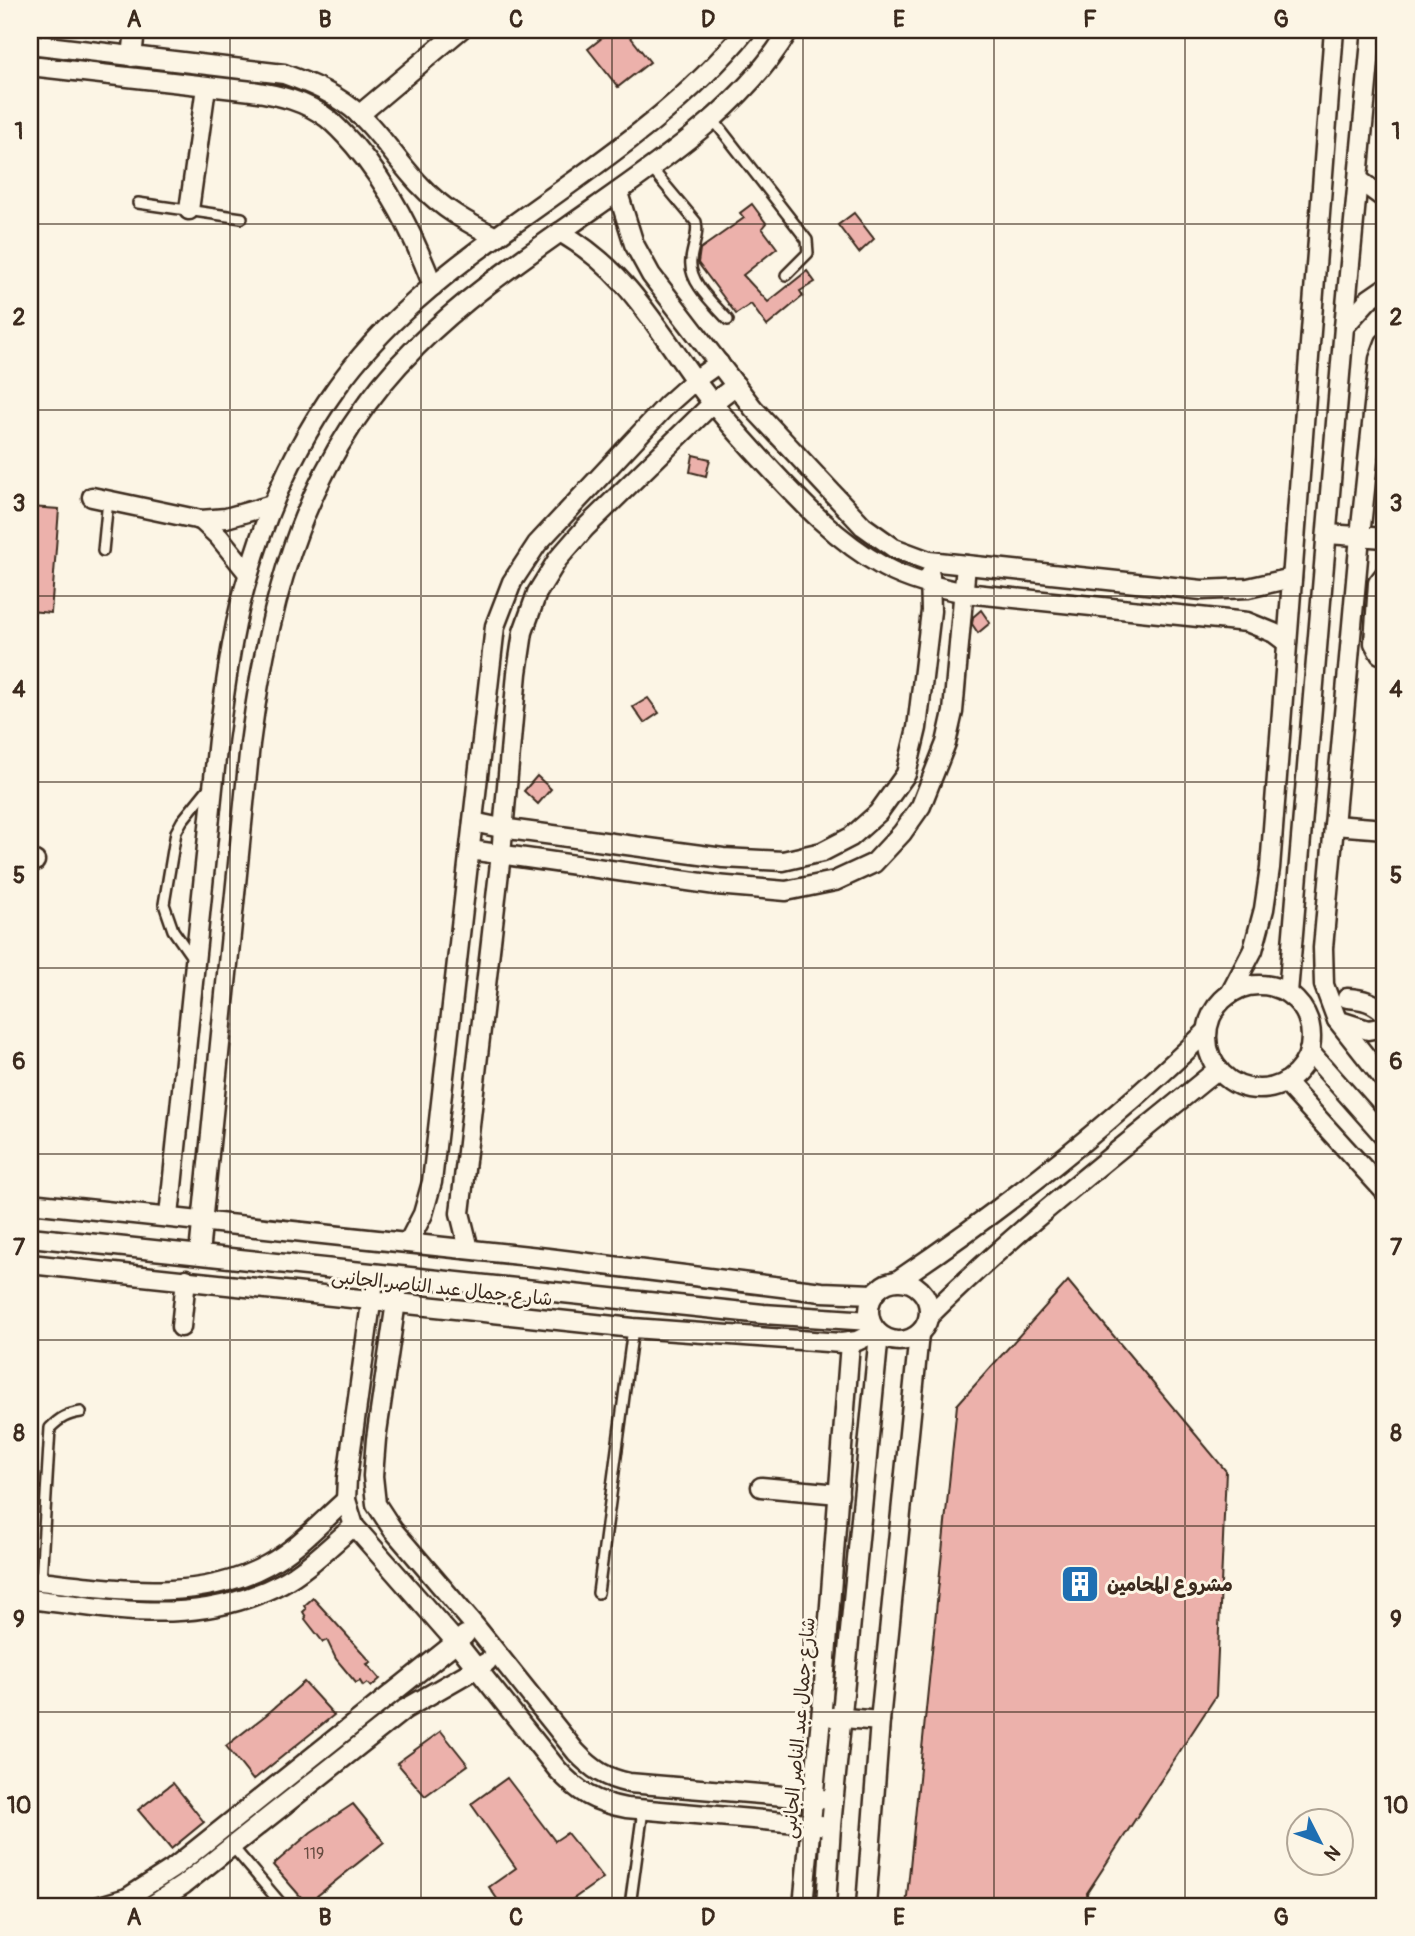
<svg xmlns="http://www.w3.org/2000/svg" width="1415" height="1936" font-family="Pangolin,'Playpen Sans Arabic',sans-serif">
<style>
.building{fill:#ecb1ab;stroke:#3b2a1e;stroke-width:2}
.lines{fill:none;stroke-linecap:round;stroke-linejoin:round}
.service-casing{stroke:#3b2a1e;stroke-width:14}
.minor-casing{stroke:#3b2a1e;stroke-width:23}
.service{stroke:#fcf5e5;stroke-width:9}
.minor{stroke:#fcf5e5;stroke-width:18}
.grid{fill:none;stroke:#3b2a1e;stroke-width:2;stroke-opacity:0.55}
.labels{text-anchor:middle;stroke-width:6;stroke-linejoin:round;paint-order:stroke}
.number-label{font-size:16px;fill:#674c41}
.street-label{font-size:19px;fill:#3b2a1e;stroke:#fcf5e5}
.poi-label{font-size:19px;font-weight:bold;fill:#3b2a1e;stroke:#fcf5e5;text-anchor:start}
.neatline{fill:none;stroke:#3b2a1e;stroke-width:2.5}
.grid-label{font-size:23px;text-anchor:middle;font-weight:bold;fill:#3b2a1e}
</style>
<rect width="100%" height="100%" fill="#fcf5e5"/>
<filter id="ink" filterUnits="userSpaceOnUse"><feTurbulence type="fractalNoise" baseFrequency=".0143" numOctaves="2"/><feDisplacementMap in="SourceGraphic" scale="14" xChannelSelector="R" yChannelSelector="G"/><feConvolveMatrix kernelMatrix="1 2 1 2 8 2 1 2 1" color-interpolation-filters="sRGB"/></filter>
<g filter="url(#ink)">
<g class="building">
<polygon points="612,30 625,30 650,62 618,87 588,49"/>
<polygon points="752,204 766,223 762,228 777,248 743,275 768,302 807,271 815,282 800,291 803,296 767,326 751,304 736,314 698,263 700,249 744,218 740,213"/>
<polygon points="854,213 874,239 859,253 838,225"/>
<polygon points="693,455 710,459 706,476 690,472"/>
<polygon points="30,507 59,509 51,613 30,611"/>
<polygon points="981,610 990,623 978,633 972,624 973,617"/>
<polygon points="648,698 659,713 644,723 633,707"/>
<polygon points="537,776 551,789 538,804 524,791"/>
<polygon points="1068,1281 1226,1471 1216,1696 1087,1893 1088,1906 906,1906 957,1405"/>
<polygon points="313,1598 371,1662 367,1664 380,1679 371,1687 367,1683 363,1686 360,1681 356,1683 336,1659 327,1640 323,1642 305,1619 306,1617 303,1612 306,1609 304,1606"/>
<polygon points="304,1682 334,1715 253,1780 226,1746 266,1715"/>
<polygon points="441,1731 468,1765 425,1796 397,1763"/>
<polygon points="507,1778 555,1841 567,1833 603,1878 563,1906 502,1906 489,1887 516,1868 471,1804"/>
<polygon points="173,1783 204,1822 171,1849 138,1810"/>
<polygon points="353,1804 384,1842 307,1904 273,1865 311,1832"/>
</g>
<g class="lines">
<g class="service-casing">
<g id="service">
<polyline points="712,118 807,240 808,253 786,275"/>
<path d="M 651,168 L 696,222 C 699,235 692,248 691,260 C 688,282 715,305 728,320"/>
<polyline points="138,203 242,218"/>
<polyline points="103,551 108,500"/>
<polyline points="194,960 173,930 164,904 176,832 182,821 211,785"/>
<path d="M 41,1581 L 50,1428 C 60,1418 67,1414 81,1412"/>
<polyline points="598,1593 633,1328"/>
<polyline points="232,1846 283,1906"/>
<polyline points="630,1906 643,1810"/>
</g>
</g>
<g class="minor-casing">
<g id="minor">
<path d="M 30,44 L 284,74 C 312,84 338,95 360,115 C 382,136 399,163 420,185 C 441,208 468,223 496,237"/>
<polyline points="132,57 135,30"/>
<path d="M 30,66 L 252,91 C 279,95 305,101 327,118 C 337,126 346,136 354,145 C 390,187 413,234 433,286"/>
<polyline points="359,115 460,30"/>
<polyline points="1359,180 1385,199"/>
<polyline points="618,193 634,244 651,275 753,408 863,526 894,548 929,561 1202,590 1248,588 1292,578"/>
<polyline points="189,210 206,87"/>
<path d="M 560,232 C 624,269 651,319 692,376 C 714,407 739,435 764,462 C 800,501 837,541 884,567 C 910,581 937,587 965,593 L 1247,622 L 1274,633 L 1286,642"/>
<polyline points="1344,327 1369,299 1385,288"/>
<polyline points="1385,343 1379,359 1360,536 1323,948 1324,985 1337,1020 1385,1081"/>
<polyline points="92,497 201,520 226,518 272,505"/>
<polyline points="201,520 219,537 248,573"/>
<polyline points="1328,534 1385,538"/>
<polyline points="1385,574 1378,583 1374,643 1380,654 1385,655"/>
<polyline points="473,822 501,828 723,858 783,861 822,852 851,837 878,813 906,774 917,728 931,611 930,575"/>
<polyline points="1334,825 1385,829"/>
<polyline points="470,850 716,885 786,891 835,881 874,863 902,833 921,806 946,743 953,712 966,565"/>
<polyline points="30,861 35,861"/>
<circle cx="1259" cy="1037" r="52"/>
<polyline points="1288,993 1344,327 1372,30"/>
<polyline points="1230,994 1253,950 1264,909 1270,868 1334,30"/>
<path d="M 1347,998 C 1363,999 1374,1002 1385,1013"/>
<polyline points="1337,1020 1368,1030 1385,1027"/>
<polyline points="1309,1051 1385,1137"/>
<polyline points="1285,1082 1385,1192"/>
<polyline points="30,1203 548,1258 822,1292 873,1294"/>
<path d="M 169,1216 L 218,739 C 226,684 232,627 249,573 C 268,507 297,443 337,387 C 381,325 445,273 507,229 C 591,168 680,111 746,30"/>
<polyline points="30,1237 763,1314 870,1321"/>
<polyline points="408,1243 423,1214 432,1182 495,626 512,582 537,544 667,405 695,380 719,363"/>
<polyline points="469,1249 460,1213 501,854 517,673 523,632 537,593 558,559 585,528 713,403 736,385"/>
<path d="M 199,1254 L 250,744 C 269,595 306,456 416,347 C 470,293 534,251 596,207 C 665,158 745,105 789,30"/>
<polyline points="30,1264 633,1328 841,1343 857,1341 876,1332"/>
<path d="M 375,1274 L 347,1478 L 346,1500 L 354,1526 L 456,1642 L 557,1769 C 579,1793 594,1802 626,1808 L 831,1826"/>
<path d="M 898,1280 C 1008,1206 1112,1123 1207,1031"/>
<circle cx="899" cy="1311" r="30"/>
<path d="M 397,1295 L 376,1439 L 373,1476 L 376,1504 L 393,1530 L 476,1627 L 576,1752 C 593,1770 606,1778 629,1783 L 833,1800"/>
<path d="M 929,1316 C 1019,1227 1120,1150 1218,1069"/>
<polyline points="181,1327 186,1279"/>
<polyline points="761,1487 839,1494"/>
<path d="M 30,1580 C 109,1588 194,1605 267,1565 C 297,1549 321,1522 346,1500"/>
<path d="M 30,1599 C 119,1610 198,1627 282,1583 C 308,1569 331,1545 354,1526"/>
<polyline points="832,1717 880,1721"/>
<polyline points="100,1906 127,1898 172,1869 465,1635"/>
<polyline points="151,1906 183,1885 405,1709 487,1662"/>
<polyline points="803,1906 823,1697 850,1343"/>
<polyline points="826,1906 831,1826 879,1334"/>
<polyline points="866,1906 880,1721 919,1334"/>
</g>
</g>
<use href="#service" class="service"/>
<use href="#minor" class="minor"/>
</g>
</g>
<path class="grid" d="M 230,30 L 230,1906M 421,30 L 421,1906M 612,30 L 612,1906M 803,30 L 803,1906M 994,30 L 994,1906M 1185,30 L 1185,1906M 30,224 L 1385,224M 30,410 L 1385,410M 30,596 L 1385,596M 30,782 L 1385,782M 30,968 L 1385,968M 30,1154 L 1385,1154M 30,1340 L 1385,1340M 30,1526 L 1385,1526M 30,1712 L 1385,1712"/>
<defs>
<g id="building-square" transform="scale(2.0125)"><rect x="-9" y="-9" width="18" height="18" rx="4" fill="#1f6fb2" stroke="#fcf5e5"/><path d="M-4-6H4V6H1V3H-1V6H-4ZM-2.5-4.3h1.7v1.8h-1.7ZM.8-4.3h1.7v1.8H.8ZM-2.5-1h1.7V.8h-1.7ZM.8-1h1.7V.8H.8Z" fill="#fff"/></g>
</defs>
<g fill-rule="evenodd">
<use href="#building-square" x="1080" y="1584"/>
</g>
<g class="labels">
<g class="number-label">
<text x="314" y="1859">119</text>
</g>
<g class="street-label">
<text transform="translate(442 1287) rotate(6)" y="7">شارع جمال عبد الناصر الجانبى</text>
<text transform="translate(798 1728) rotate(-85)" y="7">شارع جمال عبد الناصر الجانبى</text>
</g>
<g class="poi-label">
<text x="1107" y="1591">مشروع المحامين</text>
</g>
</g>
<rect width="1415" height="1936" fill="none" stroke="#fcf5e5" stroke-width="77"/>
<g transform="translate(1320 1842) rotate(132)"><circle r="33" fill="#fcf5e5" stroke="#afa495" stroke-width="2"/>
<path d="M0-5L12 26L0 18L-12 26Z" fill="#1f6fb2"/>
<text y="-10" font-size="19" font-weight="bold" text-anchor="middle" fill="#3b2a1e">N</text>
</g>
<rect x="38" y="38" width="1338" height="1860" class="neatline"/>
<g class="grid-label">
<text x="134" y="27">A</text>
<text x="325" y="27">B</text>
<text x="516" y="27">C</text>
<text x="708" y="27">D</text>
<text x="899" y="27">E</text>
<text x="1090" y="27">F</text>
<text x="1281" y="27">G</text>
<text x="19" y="139">1</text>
<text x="1396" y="139">1</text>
<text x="19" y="325">2</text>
<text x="1396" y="325">2</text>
<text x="19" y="511">3</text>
<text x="1396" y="511">3</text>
<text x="19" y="697">4</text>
<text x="1396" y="697">4</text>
<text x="19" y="883">5</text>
<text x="1396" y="883">5</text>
<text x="19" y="1069">6</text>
<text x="1396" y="1069">6</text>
<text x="19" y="1255">7</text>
<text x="1396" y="1255">7</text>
<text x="19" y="1441">8</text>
<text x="1396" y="1441">8</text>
<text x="19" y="1627">9</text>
<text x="1396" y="1627">9</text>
<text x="19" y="1813">10</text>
<text x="1396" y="1813">10</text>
<text x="134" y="1925">A</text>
<text x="325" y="1925">B</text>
<text x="516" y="1925">C</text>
<text x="708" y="1925">D</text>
<text x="899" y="1925">E</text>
<text x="1090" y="1925">F</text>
<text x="1281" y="1925">G</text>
</g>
</svg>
